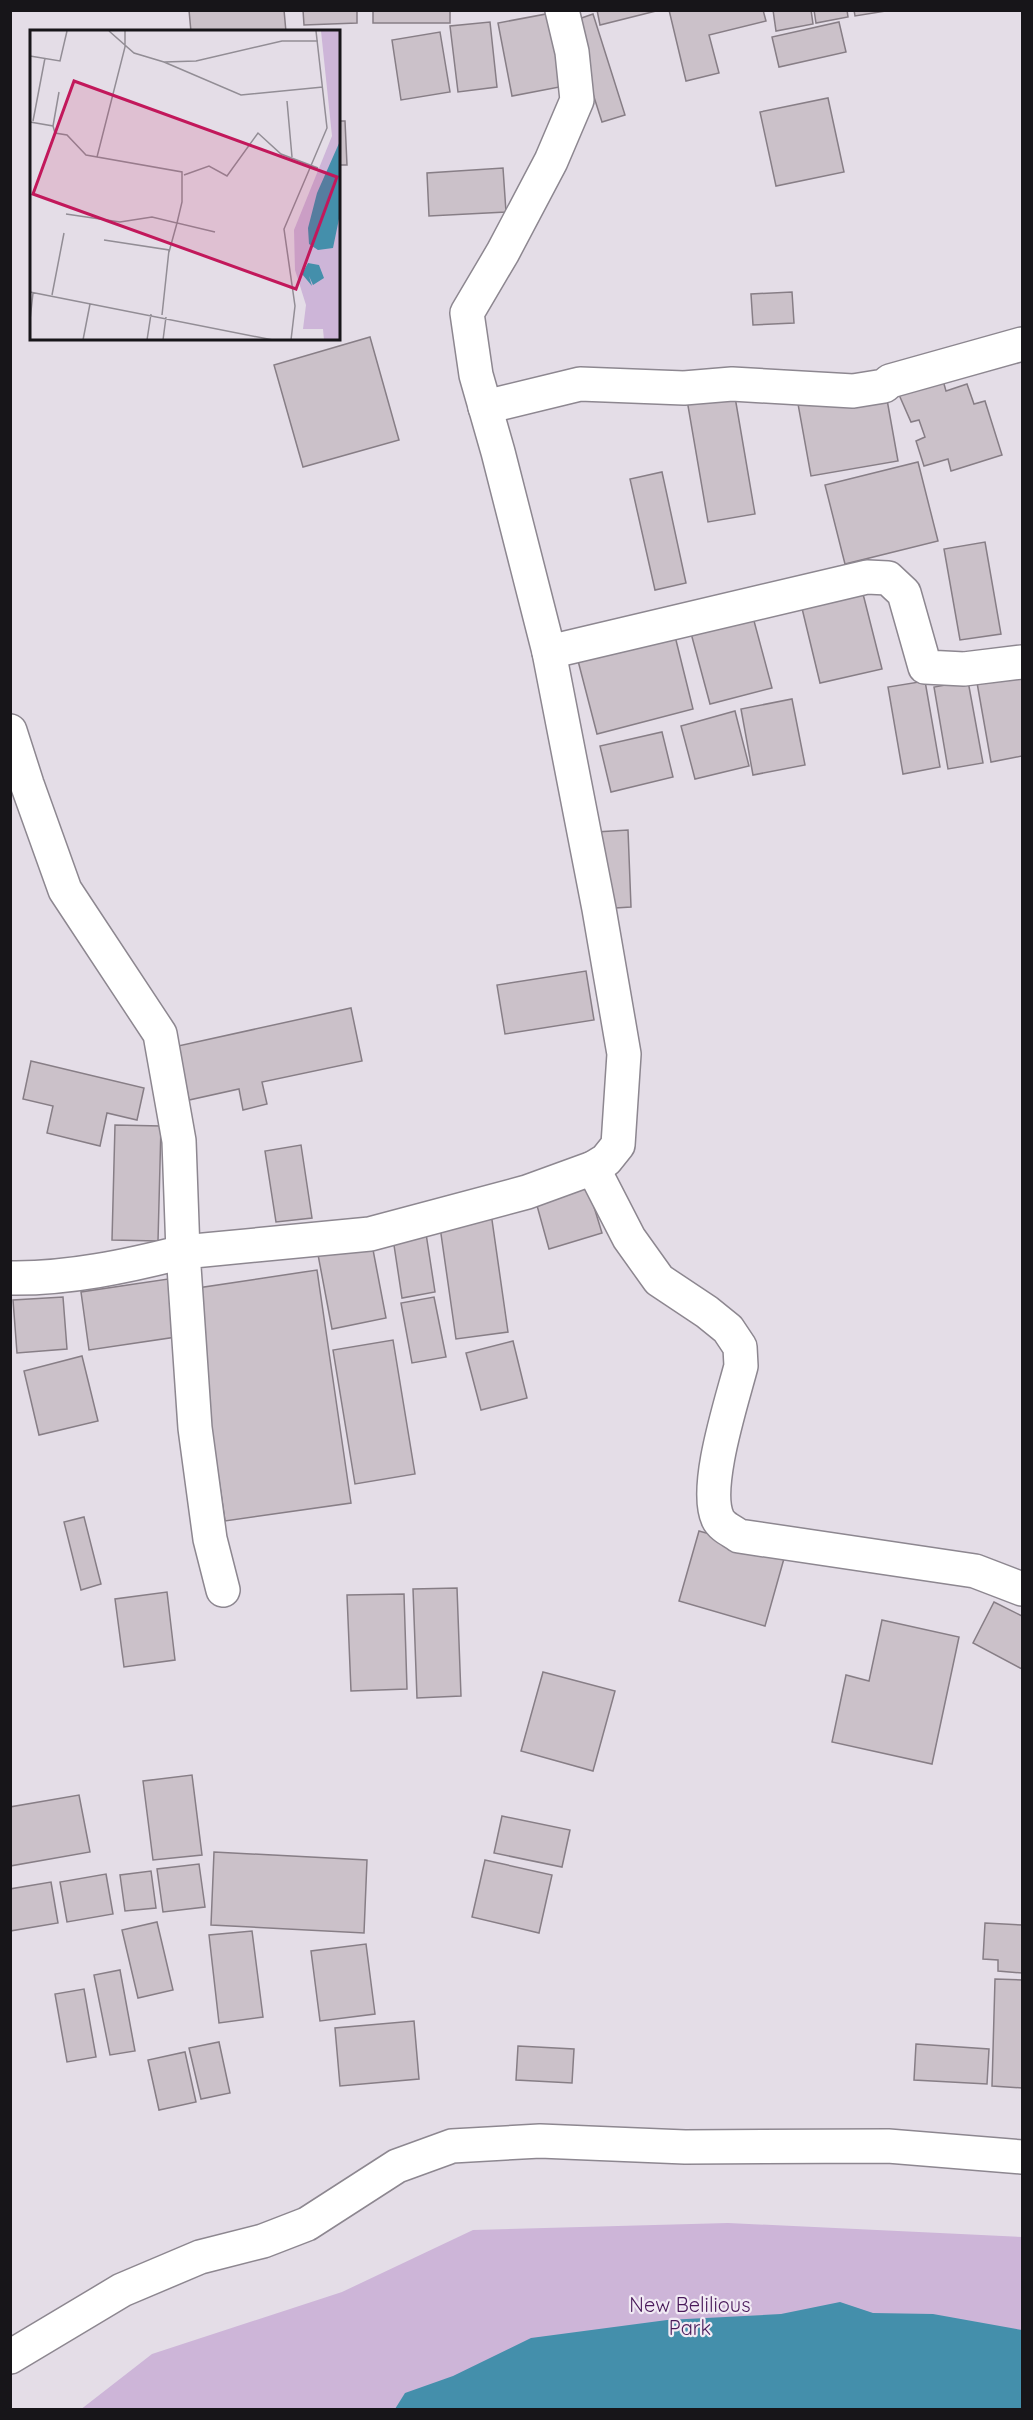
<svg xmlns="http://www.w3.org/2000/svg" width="1033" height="2420" font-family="Quicksand,sans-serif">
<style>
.green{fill:#cdb5d8}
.water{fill:#448fab}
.building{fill:#cbc1c9;stroke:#877e86;stroke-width:1.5}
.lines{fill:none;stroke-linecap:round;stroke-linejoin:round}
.minor-casing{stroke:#8d8790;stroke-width:36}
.minor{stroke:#fff;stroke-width:33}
.labels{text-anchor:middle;stroke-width:4.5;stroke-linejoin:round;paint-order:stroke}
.park-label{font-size:20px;fill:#491a5a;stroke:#f1eaf4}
.inset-road{fill:none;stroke:#928d95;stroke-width:1.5}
.view{fill:#c2185b;fill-opacity:0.15;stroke:#c2185b;stroke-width:3}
.inset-edge{fill:none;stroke:#171519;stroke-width:3}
</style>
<rect width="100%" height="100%" fill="#e4dde7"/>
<polygon class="green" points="728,2223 1022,2237 1022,2409 80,2410 152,2354 342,2292 473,2230"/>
<polygon class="water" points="840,2302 873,2313 933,2314 1022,2330 1022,2409 395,2409 405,2393 453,2376 531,2338 667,2320 781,2314"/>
<g class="building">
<polygon points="189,10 284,10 286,32 191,32"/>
<polygon points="303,10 357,10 357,23 304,25"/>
<rect x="373" y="10" width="77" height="13"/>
<polygon points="597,10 660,10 600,25"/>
<polygon points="669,10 763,10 766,21 709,35 719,73 686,81"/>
<polygon points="773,10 811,10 813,24 776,31"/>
<polygon points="814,10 847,10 848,17 816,23"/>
<polygon points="854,10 892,10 855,16"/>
<polygon points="557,12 570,85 512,96 498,23"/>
<polygon points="593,14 625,115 602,122 570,22"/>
<polygon points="490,22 497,87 458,92 450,26"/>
<polygon points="839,22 846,52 779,67 772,37"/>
<polygon points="440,32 450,92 401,100 392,40"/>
<polygon points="828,98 844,172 776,186 760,112"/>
<polygon points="339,121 345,121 347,165 339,165"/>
<polygon points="503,168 506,212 429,216 427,173"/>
<polygon points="792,292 794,323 753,325 751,294"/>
<polygon points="370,337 399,440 303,467 274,365"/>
<polygon points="940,370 946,391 967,384 974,404 985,401 1002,455 951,471 948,459 924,466 916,441 925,437 919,420 911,422 893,381"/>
<polygon points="886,394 898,461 811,476 798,404"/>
<polygon points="735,397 755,514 708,522 687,400"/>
<polygon points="918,462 938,541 845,564 825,485"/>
<polygon points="662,472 686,583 655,590 630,479"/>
<polygon points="985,542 1001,634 960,640 944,549"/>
<polygon points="861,586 882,669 820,683 800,600"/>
<polygon points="750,606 772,688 710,704 688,622"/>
<polygon points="673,628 693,709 597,734 576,653"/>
<polygon points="1022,669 1022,756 991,762 976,677"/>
<polygon points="925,681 940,767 903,774 888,687"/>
<polygon points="968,681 983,763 948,769 934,687"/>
<polygon points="792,699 805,765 753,775 741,709"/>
<polygon points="735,711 749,766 695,779 681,726"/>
<polygon points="662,732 673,777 611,792 600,746"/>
<polygon points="628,830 631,907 599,909 596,832"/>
<polygon points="586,971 594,1020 505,1034 497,985"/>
<polygon points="351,1008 362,1061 262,1082 267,1104 243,1110 239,1089 189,1100 178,1046"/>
<polygon points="31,1061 144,1088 137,1120 107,1113 100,1146 47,1133 53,1106 23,1099"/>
<polygon points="115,1125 161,1126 158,1241 112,1240"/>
<polygon points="301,1145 312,1218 276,1222 265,1151"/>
<polygon points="587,1184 602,1233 549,1249 536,1202"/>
<polygon points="491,1213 508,1332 456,1339 439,1220"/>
<polygon points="425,1227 435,1292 402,1298 392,1232"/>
<polygon points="370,1234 386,1318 332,1329 316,1244"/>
<polygon points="317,1270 351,1503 225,1521 191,1289"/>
<polygon points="168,1279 176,1337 89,1350 81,1292"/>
<polygon points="63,1297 67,1349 17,1353 13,1300"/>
<polygon points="434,1297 446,1357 412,1363 401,1303"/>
<polygon points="393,1340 415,1474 355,1484 333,1350"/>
<polygon points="513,1341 527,1398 481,1410 466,1353"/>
<polygon points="82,1356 98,1421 39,1435 24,1371"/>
<polygon points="84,1517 101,1584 81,1590 64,1522"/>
<polygon points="699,1531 785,1555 765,1626 679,1601"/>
<polygon points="457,1588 461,1696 417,1698 413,1589"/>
<polygon points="167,1592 175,1660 124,1667 115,1599"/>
<polygon points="404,1594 407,1689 351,1691 347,1595"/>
<polygon points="994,1602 1022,1616 1022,1669 973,1643"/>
<polygon points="882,1620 959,1637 932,1764 832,1742 846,1675 869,1681"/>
<polygon points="543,1672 615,1691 593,1771 521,1751"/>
<polygon points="192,1775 202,1855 153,1860 143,1781"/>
<polygon points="79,1795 90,1852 10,1866 10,1807"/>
<polygon points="502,1816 570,1830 562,1867 494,1853"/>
<polygon points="214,1852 367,1860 364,1933 211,1925"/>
<polygon points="485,1860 552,1875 539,1933 472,1917"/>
<polygon points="199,1864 205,1907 163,1912 157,1869"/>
<polygon points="151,1871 156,1908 125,1911 120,1875"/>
<polygon points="106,1874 113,1914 67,1922 60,1882"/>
<polygon points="51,1882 58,1923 10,1931 10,1889"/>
<polygon points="157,1922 173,1990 138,1998 122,1930"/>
<polygon points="985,1923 1022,1925 1022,1973 998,1971 998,1960 983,1959"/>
<polygon points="252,1931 263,2017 219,2023 209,1935"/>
<polygon points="366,1944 375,2014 320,2021 311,1951"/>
<polygon points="120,1970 135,2051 110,2055 94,1975"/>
<polygon points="995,1979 1022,1980 1022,2088 992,2086"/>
<polygon points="84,1989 96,2057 67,2062 55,1994"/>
<polygon points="414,2021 419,2079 340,2086 335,2028"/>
<polygon points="219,2042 230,2093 201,2099 189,2048"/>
<polygon points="916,2044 989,2049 987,2084 914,2080"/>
<polygon points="518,2046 574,2049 572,2083 516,2080"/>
<polygon points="185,2052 196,2102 159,2110 148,2060"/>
</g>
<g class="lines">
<g class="minor-casing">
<g id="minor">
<polyline points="485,407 580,384 684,388 732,384 853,391 884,386 890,381 1022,344"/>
<polyline points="549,652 867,577 888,578 904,593 925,667 964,669 1022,662"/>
<path d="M 10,731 L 27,784 L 65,890 L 160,1034 L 179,1141 L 183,1252 C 128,1266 68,1279 10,1278"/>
<path d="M 593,1168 L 629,1238 L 659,1280 L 707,1312 L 728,1329 L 740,1347 L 741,1366 C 732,1401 703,1488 718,1519 C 721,1526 732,1531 739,1536 L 975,1571 L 1022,1589"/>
<polyline points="223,1590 210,1539 195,1428 183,1252 370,1234 527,1192 593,1168 606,1160 618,1145 624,1054 599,909 549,652 498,452 476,375 467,313 503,252 551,161 577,100 572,52 562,10"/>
<polyline points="10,2357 122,2290 200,2257 263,2241 307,2224 397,2166 452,2146 540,2141 685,2147 888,2146 1022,2157"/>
</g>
</g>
<use href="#minor" class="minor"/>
</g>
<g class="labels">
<g class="park-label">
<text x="690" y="2312">New Belilious<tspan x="690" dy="23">Park</tspan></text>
</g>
</g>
<g transform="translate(30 30)">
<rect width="310" height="310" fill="#e4dde7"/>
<path d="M 291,1 L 310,1 L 310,310 L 294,310 L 293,299 L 273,299 L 276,275 L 265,240 L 264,200 L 302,106 Z" fill="#cdb5d8"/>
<path d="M 310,111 L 310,184 L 303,218 L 288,220 L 279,214 L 278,198 L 287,163 ZM 278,233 L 289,235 L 294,248 L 283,255 L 279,246 L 282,256 L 272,244 Z" fill="#448fab"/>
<path class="inset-road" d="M 79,1 L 104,23 L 134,32M 288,11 L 252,11 L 166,31 L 134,32 L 211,65 L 293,57M 0,26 L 30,31 L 37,1M 257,71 L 262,127M 3,91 L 15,28M 0,92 L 23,96 L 25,103 L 37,105 L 56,125 L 152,142 L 152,172 L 147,193 L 185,202M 23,96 L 29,62M 67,127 L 95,17 L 95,1M 154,145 L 179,136 L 197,146 L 228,103 L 251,124 L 288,138M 36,184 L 90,192 L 122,187 L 147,193 L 139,222M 74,210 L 139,220 L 132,285M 0,262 L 243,310M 22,265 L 34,203M 0,290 L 3,263M 53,310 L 60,274M 117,310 L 121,284M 133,310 L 136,287M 261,310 L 265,276 L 254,199 L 297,98 L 286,1"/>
<path class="view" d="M 44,51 L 307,147 L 266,259 L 3,164 Z"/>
<rect width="310" height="310" class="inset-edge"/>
</g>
<rect width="1033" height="2420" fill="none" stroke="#171519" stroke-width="24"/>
</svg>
